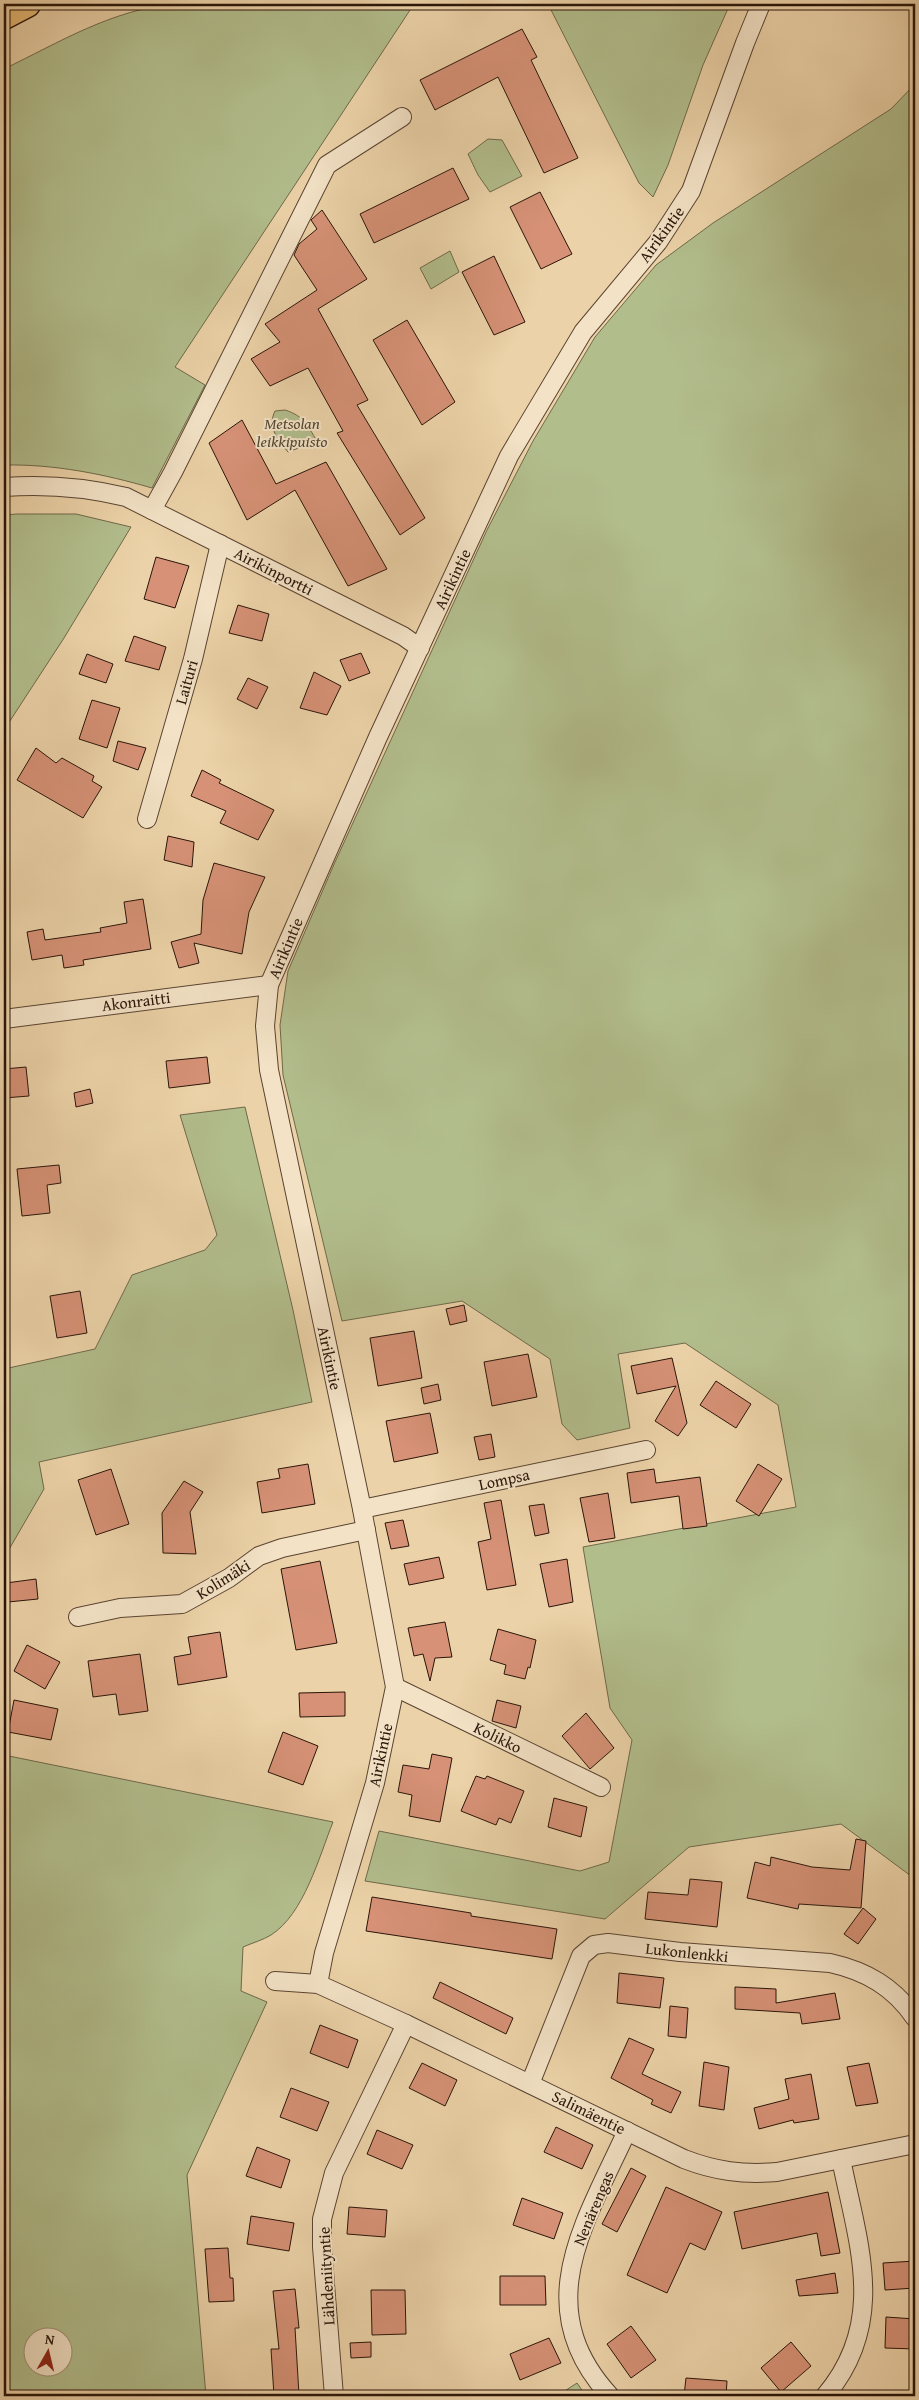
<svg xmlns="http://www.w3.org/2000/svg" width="919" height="2400" font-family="'Gentium Book Plus',serif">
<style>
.green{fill:#b2bd8c;stroke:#6e694a;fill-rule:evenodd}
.building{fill:#d69176;stroke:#2a1509}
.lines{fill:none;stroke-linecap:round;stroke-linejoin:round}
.minor-casing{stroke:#5a4431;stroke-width:20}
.highway-casing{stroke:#2a1509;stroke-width:29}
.minor{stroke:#f3e2c6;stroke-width:18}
.highway{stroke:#e6b974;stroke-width:26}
.labels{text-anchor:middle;stroke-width:4;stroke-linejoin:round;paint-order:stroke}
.street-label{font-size:16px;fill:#2a1509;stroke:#f3e2c6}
.park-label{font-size:16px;font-style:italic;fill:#534730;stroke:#f3e2c6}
</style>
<rect width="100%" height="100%" fill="#ecd2a8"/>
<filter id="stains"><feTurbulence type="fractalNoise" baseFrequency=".004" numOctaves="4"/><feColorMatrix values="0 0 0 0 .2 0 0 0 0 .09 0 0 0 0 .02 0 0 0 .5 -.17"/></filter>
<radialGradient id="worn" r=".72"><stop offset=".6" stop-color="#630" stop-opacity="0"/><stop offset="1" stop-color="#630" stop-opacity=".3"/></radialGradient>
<g class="green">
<path d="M 175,4 L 414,4 L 175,367 L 205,385 L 152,488 C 104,474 54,464 4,465 L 4,69 C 58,43 113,9 175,4 Z"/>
<polygon points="548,4 730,4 703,65 668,165 653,197 639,183"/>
<polygon points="915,84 915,1879 841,1824 689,1847 605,1919 365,1881 379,1831 580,1871 609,1862 632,1740 610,1708 583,1547 796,1507 778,1405 685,1343 618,1354 630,1428 577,1440 562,1424 550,1359 462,1301 342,1321 283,1075 280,1025 288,971 335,862 487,530 533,441 595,337 656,265 713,223 891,109"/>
<polygon points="488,139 502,140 522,176 490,192 478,175 468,154"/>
<polygon points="450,251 459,272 431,289 420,268"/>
<path d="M 285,410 C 304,416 307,425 317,441 L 288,452 C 278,440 267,427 275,411 Z"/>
<polygon points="17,514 76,514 131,527 64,638 4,730 4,515"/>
<polygon points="245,1107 293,1310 312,1402 39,1462 44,1489 4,1558 4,1369 95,1349 132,1275 205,1250 217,1235 180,1115"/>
<path d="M 4,1755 L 333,1822 C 319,1857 304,1914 271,1935 C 263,1940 252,1943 243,1947 L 241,1991 L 267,2002 L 187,2175 L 206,2396 L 4,2396 ZM 32,2338 L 62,2338 L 62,2368 L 32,2368 Z"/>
<polygon points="577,2383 586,2396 557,2396"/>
</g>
<g class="building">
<polygon points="522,29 537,57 531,60 578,158 544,173 498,77 435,110 420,80"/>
<polygon points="453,168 469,199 374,243 360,214"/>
<polygon points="540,192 572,254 541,269 510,207"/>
<polygon points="322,210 367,279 318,309 368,400 357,405 425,518 400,535 337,433 343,431 308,368 270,386 251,359 280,342 265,324 317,290 294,255 299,244 317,229 311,220"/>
<polygon points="494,256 525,322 494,335 462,272"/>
<polygon points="407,320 455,402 422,425 373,340"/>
<polygon points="242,420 276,484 326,462 387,569 348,586 295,490 247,520 209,443"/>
<polygon points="156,557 189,566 175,608 144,599"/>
<polygon points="238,605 269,614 262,641 229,633"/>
<polygon points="134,636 166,647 159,670 125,661"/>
<polygon points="361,653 370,673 349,681 340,660"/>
<polygon points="87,654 113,664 106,683 79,674"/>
<polygon points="314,672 341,686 327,715 300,708"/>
<polygon points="248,678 268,687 257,709 237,699"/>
<polygon points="92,700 120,708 107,748 79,739"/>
<polygon points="118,741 146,748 138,770 113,761"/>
<polygon points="36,748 56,763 62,758 94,776 92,781 102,787 83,818 17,780"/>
<polygon points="202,770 221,780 219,783 274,810 258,840 220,823 226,811 191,796"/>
<polygon points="168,836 194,842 192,867 164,860"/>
<polygon points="214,863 265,877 249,912 242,954 194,943 199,963 179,968 171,942 201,934 203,900"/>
<polygon points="143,899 151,949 83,960 84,965 64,968 62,955 32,960 27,932 43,929 45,940 101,932 100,928 127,923 124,902"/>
<polygon points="207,1057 210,1083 169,1088 166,1061"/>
<polygon points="26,1067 29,1096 4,1098 4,1069"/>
<polygon points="90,1089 93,1103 76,1107 74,1093"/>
<polygon points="59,1165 61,1183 47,1185 50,1213 22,1216 17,1169"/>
<polygon points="80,1291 87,1333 57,1338 50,1296"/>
<polygon points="464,1305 467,1321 450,1325 446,1309"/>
<polygon points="414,1331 422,1378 378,1386 370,1338"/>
<polygon points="528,1354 537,1397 492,1406 484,1362"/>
<polygon points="672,1358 687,1423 678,1436 655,1421 676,1386 637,1394 631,1366"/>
<polygon points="716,1381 751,1404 736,1428 700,1405"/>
<polygon points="438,1384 441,1400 424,1404 421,1388"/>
<polygon points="430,1413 438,1453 394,1462 386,1421"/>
<polygon points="491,1434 495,1457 479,1460 474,1437"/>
<polygon points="308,1464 315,1504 262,1513 257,1482 280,1478 278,1469"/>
<polygon points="758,1464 782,1479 759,1516 736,1501"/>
<polygon points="111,1469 129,1524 96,1535 78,1480"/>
<polygon points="654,1469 656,1483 700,1477 707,1526 683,1529 679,1496 631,1503 627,1473"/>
<polygon points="184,1481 203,1492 190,1512 196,1554 163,1553 162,1513"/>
<polygon points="608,1493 615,1538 589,1542 580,1498"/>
<polygon points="501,1500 516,1585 487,1590 478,1542 491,1539 484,1503"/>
<polygon points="544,1504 549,1533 535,1536 529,1506"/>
<polygon points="403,1520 409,1546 391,1549 385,1523"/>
<polygon points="439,1557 444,1578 409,1585 404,1564"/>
<polygon points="567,1559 573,1602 549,1607 540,1564"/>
<polygon points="320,1561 337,1643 296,1650 281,1569"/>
<polygon points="36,1579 38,1599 8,1602 6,1583"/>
<polygon points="445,1622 452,1657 435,1658 430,1681 423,1654 414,1656 408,1628"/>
<polygon points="498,1629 536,1640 530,1668 528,1667 525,1679 504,1674 506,1665 490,1660"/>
<polygon points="220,1632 227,1677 178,1685 174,1657 191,1654 188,1637"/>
<polygon points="27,1645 60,1662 45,1689 14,1671"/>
<polygon points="140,1654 148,1711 119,1715 116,1694 93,1697 88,1661"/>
<polygon points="345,1692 345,1716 300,1717 299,1693"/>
<polygon points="14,1700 58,1709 51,1740 8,1732"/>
<polygon points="497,1700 521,1706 516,1728 492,1721"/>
<polygon points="586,1713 614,1748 590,1769 562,1736"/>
<polygon points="283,1732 318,1746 303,1785 268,1772"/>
<polygon points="432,1754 452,1758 440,1822 409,1816 412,1795 398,1792 403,1765 429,1769"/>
<polygon points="476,1776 485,1779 487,1776 524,1791 511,1823 499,1818 496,1825 461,1811"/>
<polygon points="554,1798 587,1807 581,1837 548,1827"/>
<polygon points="856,1839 866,1841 861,1908 799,1904 798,1909 747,1898 755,1862 770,1866 771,1857 812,1867 850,1870"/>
<polygon points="690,1879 722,1882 717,1927 645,1919 648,1892 688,1895"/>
<polygon points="372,1897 471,1913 471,1916 557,1929 552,1959 366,1931"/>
<polygon points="863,1908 876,1919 858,1944 844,1934"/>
<polygon points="619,1973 664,1978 660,2008 617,2003"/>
<polygon points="440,1982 513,2018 506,2034 433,1998"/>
<polygon points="735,1987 776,1989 776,2003 835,1993 840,2019 802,2024 800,2013 735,2009"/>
<polygon points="670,2006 688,2008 686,2038 668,2036"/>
<polygon points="320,2025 358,2040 348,2068 310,2053"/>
<polygon points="629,2038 654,2049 642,2074 681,2092 671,2113 651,2104 653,2100 611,2078"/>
<polygon points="704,2062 729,2067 724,2110 699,2106"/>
<polygon points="422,2063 457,2080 445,2106 409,2088"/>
<polygon points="869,2063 878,2103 856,2106 847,2067"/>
<polygon points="811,2074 819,2119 794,2123 793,2120 759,2129 754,2108 789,2099 785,2079"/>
<polygon points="291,2088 329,2102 317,2131 280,2117"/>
<polygon points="556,2127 593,2145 582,2169 544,2152"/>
<polygon points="377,2130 413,2145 402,2169 367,2154"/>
<polygon points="257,2147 290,2160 281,2188 246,2176"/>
<polygon points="631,2168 646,2176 617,2232 602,2224"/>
<polygon points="666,2187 722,2212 705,2250 690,2243 667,2293 627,2275"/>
<polygon points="828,2192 840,2253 821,2256 817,2233 742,2249 734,2212"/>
<polygon points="522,2198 563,2213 554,2239 513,2225"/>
<polygon points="349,2207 387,2210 385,2237 347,2234"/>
<polygon points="251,2216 294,2223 289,2251 247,2244"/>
<polygon points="228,2248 230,2278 233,2278 234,2301 209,2302 205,2249"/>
<polygon points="915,2261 915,2288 885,2290 883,2263"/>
<polygon points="835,2273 838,2293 799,2296 796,2280"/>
<polygon points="500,2276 545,2276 546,2305 500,2305"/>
<polygon points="295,2289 299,2328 295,2328 299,2395 274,2396 271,2349 279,2349 273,2291"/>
<polygon points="371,2290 405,2290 406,2334 372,2335"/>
<polygon points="886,2317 915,2319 915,2349 885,2348"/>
<polygon points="631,2326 656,2360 631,2378 607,2344"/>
<polygon points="549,2338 561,2363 520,2380 510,2354"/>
<polygon points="371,2342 371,2357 351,2358 350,2343"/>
<polygon points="791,2342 811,2366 781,2392 761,2368"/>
<polygon points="686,2378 727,2381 726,2396 684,2396"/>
</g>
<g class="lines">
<g class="minor-casing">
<g id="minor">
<path d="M 4,487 C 46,484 85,487 126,497 L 403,636 L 420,648"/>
<polyline points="152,510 173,472 327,165 402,117"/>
<polyline points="147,819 193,659 220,544"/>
<polyline points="4,1019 269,985"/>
<polyline points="362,1509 646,1450"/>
<polyline points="78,1617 120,1608 182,1604 229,1578 259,1556 282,1548 366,1530"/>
<polyline points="395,1687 601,1787"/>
<path d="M 275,1981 L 318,1984 L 406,2024 L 684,2159 C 715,2171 743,2175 777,2172 L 915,2144"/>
<polyline points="318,1984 324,1953 375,1783 395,1687 362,1509 269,1070 265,1026 269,985 378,737 509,456 583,332 658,242 691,191 745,43 761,4"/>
<path d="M 530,2084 L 581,1956 L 594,1945 L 608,1943 L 680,1952 L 830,1963 C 866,1971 894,1987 915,2018"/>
<polyline points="334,2396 322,2247 322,2219 334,2173 406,2024"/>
<path d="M 610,2396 C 528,2307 585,2223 627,2131"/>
<path d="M 825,2396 C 888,2322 858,2244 841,2159"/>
</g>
</g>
<g class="highway-casing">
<polyline id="highway" points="4,16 27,4"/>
</g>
<use href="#minor" class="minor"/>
<use href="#highway" class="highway"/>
</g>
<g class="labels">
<g class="street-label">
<text transform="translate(661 234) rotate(-54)" y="6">Airikintie</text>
<text transform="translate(274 571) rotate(27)" y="6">Airikinportti</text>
<text transform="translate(452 579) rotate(-65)" y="6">Airikintie</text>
<text transform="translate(186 682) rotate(-74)" y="6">Laituri</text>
<text transform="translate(285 948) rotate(-67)" y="6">Airikintie</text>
<text transform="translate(136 1001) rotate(-7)" y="6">Akonraitti</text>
<text transform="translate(330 1358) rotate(78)" y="6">Airikintie</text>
<text transform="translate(504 1479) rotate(-12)" y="6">Lompsa</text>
<text transform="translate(223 1579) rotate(-32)" y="6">Kolimäki</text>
<text transform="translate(498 1737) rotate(26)" y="6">Kolikko</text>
<text transform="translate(380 1755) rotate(-78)" y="6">Airikintie</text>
<text transform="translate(687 1952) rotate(6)" y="6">Lukonlenkki</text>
<text transform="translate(589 2112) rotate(26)" y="6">Salimäentie</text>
<text transform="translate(593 2208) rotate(-67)" y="6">Nenärengas</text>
<text transform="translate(326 2276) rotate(-93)" y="6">Lähdeniityntie</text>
</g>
<g class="park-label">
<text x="292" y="429">Metsolan<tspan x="292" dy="18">leikkipuisto</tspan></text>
</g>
</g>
<rect width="919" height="2400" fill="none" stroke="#ecd2a8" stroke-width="20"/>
<rect x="5" y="5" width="909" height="2390" fill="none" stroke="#2a1509" stroke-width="2.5"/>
<rect x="10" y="10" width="899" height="2380" fill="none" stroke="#2a1509"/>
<g transform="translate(48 2352) rotate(8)"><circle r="24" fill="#f3e2c6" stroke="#a3907a"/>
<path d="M0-4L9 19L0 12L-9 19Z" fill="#8f2418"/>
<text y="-8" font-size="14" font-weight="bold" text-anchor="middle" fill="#2a1509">N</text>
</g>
<rect width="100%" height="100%" filter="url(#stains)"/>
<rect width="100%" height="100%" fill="url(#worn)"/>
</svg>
